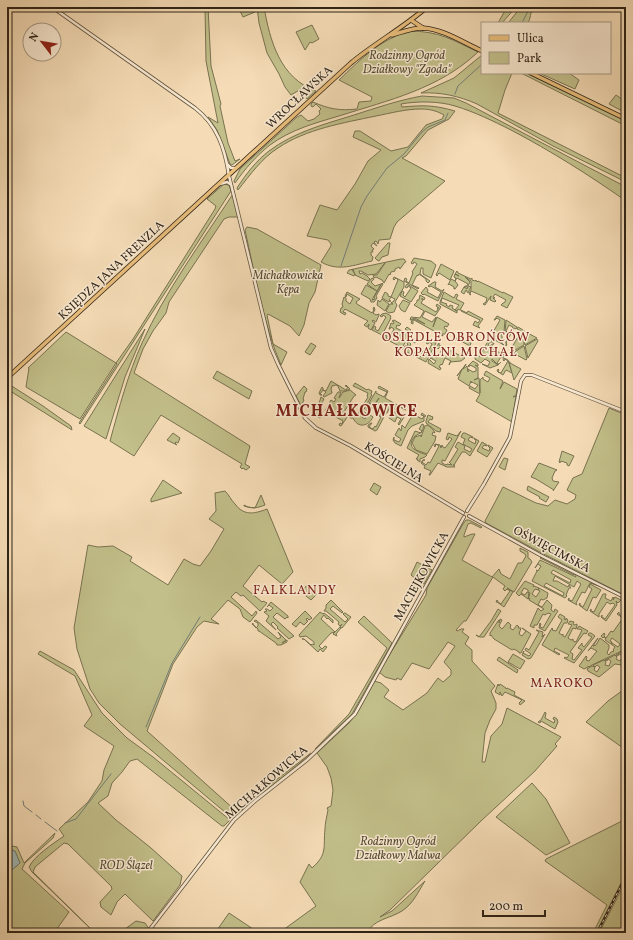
<svg xmlns="http://www.w3.org/2000/svg" width="633" height="940" font-family="Vollkorn,serif">
<style>
.green{fill:#c2bf8a;stroke:#787250;fill-rule:evenodd}
.water{fill:#a0b9b8;stroke:#737d77}
.lines{fill:none;stroke-linecap:round;stroke-linejoin:round}
.stream{stroke:#737d77;stroke-width:1}
.minor-casing{stroke:#60523e;stroke-width:4}
.major-casing{stroke:#2f2416;stroke-width:5}
.minor{stroke:#f8e8d0;stroke-width:2.5}
.major{stroke:#eabe7b;stroke-width:3.5}
.rail-casing{stroke:#2f2416;stroke-width:2.5}
.rail{stroke:#f8e8d0;stroke-width:1;stroke-dasharray:3;stroke-linecap:butt}
.labels{text-anchor:middle;stroke-width:3;stroke-linejoin:round;paint-order:stroke}
.park-label{font-size:12px;font-style:italic;fill:#544b33;stroke:#f8e8d0}
.street-label{font-size:12px;fill:#2f2416;stroke:#f8e8d0}
.neighbourhood-label{font-size:13px;letter-spacing:1px;fill:#7a1f14;stroke:#f8e8d0}
.district-label{font-size:16px;font-weight:bold;letter-spacing:1px;fill:#7a1f14;stroke:#f8e8d0}
</style>
<rect width="100%" height="100%" fill="#f5dcb6"/>
<filter id="stains"><feTurbulence type="fractalNoise" baseFrequency=".005" numOctaves="4"/><feColorMatrix values="0 0 0 0 .2 0 0 0 0 .09 0 0 0 0 .02 0 0 0 .5 -.17"/></filter>
<radialGradient id="worn" r=".72"><stop offset=".6" stop-color="#630" stop-opacity="0"/><stop offset="1" stop-color="#630" stop-opacity=".3"/></radialGradient>
<g class="green">
<polygon points="205,7 208,7 211,66 221,104 220,106 228,143 235,161 240,159 232,165 230,164 217,130 208,117 218,123 206,61"/>
<polygon points="238,7 253,7 255,12 243,17"/>
<path d="M 257,7 L 264,7 C 270,41 280,78 316,91 L 307,99 L 301,89 L 291,95 L 285,87 L 279,74 L 267,53 L 259,23 Z"/>
<polygon points="507,7 516,7 502,23 498,23"/>
<path d="M 521,7 L 533,7 C 530,13 531,18 528,23 L 508,23 Z"/>
<polygon points="312,25 319,39 312,43 310,42 305,50 296,32"/>
<path d="M 409,31 C 439,31 453,40 478,52 C 439,89 389,100 339,116 C 315,123 290,130 270,145 C 256,156 245,169 235,183 L 234,181 L 240,169 L 297,117 L 301,115 L 308,121 L 314,119 L 320,114 L 319,111 L 321,109 L 316,104 L 313,107 L 311,106 L 311,104 L 313,102 C 329,109 340,111 357,109 L 359,102 L 371,101 L 372,97 L 339,80 C 362,58 378,41 409,31 Z"/>
<path d="M 482,55 L 482,73 L 512,73 L 505,90 L 498,113 L 626,178 L 626,182 L 553,146 L 477,104 C 459,96 441,92 421,93 L 454,78 Z"/>
<polygon points="521,73 526,73 626,121 626,126"/>
<polygon points="539,73 569,73 579,80 575,89"/>
<polygon points="616,95 626,102 626,113 609,104"/>
<path d="M 422,96 L 454,98 L 466,103 L 626,187 L 626,201 C 589,175 551,151 511,130 C 493,121 475,112 455,106 C 439,101 417,101 401,104 L 402,107 C 424,105 434,105 455,111 L 449,119 L 428,130 L 406,156 L 402,158 L 445,181 L 397,222 L 394,227 L 390,239 L 379,240 L 378,244 L 377,242 L 375,241 L 374,242 L 377,246 L 373,243 L 371,246 L 374,249 L 372,250 L 373,252 L 371,252 L 371,255 L 373,257 L 372,261 C 354,265 339,272 321,262 L 331,246 L 331,244 L 328,240 L 307,236 L 320,205 L 337,210 L 355,184 L 368,161 L 381,150 L 353,137 L 355,131 L 360,131 L 391,151 L 408,147 L 426,125 L 442,119 L 444,115 C 437,111 430,109 421,109 C 406,109 391,113 376,116 C 343,123 306,129 278,148 C 262,158 250,175 238,190 L 237,188 C 246,174 256,161 269,151 C 294,132 325,124 354,115 C 376,108 399,100 422,96 Z"/>
<polygon points="224,184 229,185 231,191 80,424 79,423 117,364 116,363 80,419 26,387 29,368 28,368 66,332 116,363 133,339 215,209 216,206 207,199"/>
<path d="M 233,194 L 238,217 L 229,217 L 224,219 L 169,302 L 166,313 L 153,331 L 143,349 L 134,373 L 250,446 L 245,464 L 250,467 L 246,470 L 243,468 L 242,469 L 240,467 L 242,464 L 161,415 L 134,456 L 110,441 C 119,408 128,374 142,343 C 166,290 201,243 233,194 Z"/>
<path d="M 247,227 L 257,229 L 321,265 L 315,292 L 309,303 L 304,325 L 299,336 L 290,326 L 268,314 L 267,315 L 273,344 L 287,352 L 281,365 C 263,324 255,274 245,230 Z"/>
<polygon points="388,243 390,243 388,255 382,257 379,261 377,260 375,258"/>
<polygon points="414,258 431,261 436,265 431,278 423,274 423,268 421,268 420,274 430,281 428,283 426,281 426,279 419,274 418,276 417,275 412,285 419,288 418,289 404,281 405,278 407,279 406,281 409,283 413,273 412,272 417,264 414,262 413,264 411,263"/>
<polygon points="401,259 404,259 406,262 405,262 400,269 399,267 395,269 395,271 391,272 390,275 389,274 384,283 382,280 376,277 374,278 373,275 377,275 385,263 376,274 368,275 361,271 359,271 360,274 362,273 367,276 370,279 368,281 355,275 353,269 352,270 355,274 354,276 347,273 349,270"/>
<polygon points="441,264 454,271 450,280 439,273 437,276 436,275"/>
<polygon points="457,271 458,273 471,279 472,278 472,280 475,281 476,280 477,282 478,281 503,293 503,292 513,297 507,308 501,305 503,303 504,303 506,300 495,294 493,297 495,298 493,298 496,301 495,302 490,300 491,296 485,305 483,304 486,302 487,298 471,291 470,294 471,295 469,294 471,290 471,281 465,277 470,282 468,286 471,287 468,293 466,290 464,294 461,292 464,287 467,289 468,287 464,287 465,286 467,286 468,284 457,278 455,281 458,285 455,289 454,289 454,287 449,284 448,285 451,279 455,281 456,278 454,277 455,274 459,276 455,274"/>
<polygon points="394,277 404,282 404,287 395,302 397,305 394,312 389,313 386,311 390,304 393,304 391,303 392,302 393,302 395,299 391,297 389,300 391,301 389,302 382,298 385,292 388,294 388,296 391,297 398,280 396,278 394,280 393,279"/>
<polygon points="372,278 374,279 371,282 375,286 381,284 377,291 367,284"/>
<polygon points="434,282 436,282 435,287 442,291 444,289 438,301 424,294 423,295 421,293 426,287 428,290 427,292 438,298 441,292 431,286 429,287 428,286"/>
<polygon points="382,283 383,284 376,296 377,298 374,302 371,302 370,299 361,294 366,285 377,291 372,300 375,299 374,297"/>
<polygon points="407,284 418,291 411,302 400,296 402,291 404,292 403,295 405,297 411,288 408,286 407,288 405,287"/>
<polygon points="347,292 360,299 356,302 357,304 372,313 374,310 373,309 374,307 375,310 373,313 376,315 379,314 379,315 376,322 373,320 372,321 375,323 371,330 368,328 369,324 367,327 364,325 368,321 345,309 343,312 346,313 345,315 340,312 341,308 343,307 342,304 344,297 346,298 346,301 350,304 353,298 347,294 346,297 345,296"/>
<polygon points="444,292 454,298 456,294 458,295 456,299 464,303 460,310 458,309 457,311 455,310 459,305 442,298 441,302 447,304 446,305 449,307 450,305 453,306 452,308 457,311 457,313 440,304 440,302"/>
<polygon points="420,295 425,298 424,300 422,298 422,300 423,300 421,303 436,312 438,309 437,308 439,308 436,306 437,304 441,307 435,316 425,311 422,317 432,322 436,317 433,327 437,317 449,324 447,327 445,326 444,328 447,330 445,334 442,334 443,336 414,320 413,320 413,324 411,323 412,320 414,319 425,324 415,318 410,320 411,317 420,318 424,311 414,305 417,302 417,300 419,300"/>
<polygon points="382,299 389,304 385,311 377,305 378,300 380,302"/>
<polygon points="403,300 410,303 405,312 401,310 399,306"/>
<polygon points="461,310 467,313 468,311 483,319 478,326 480,328 473,325 475,321 478,323 480,320 461,311"/>
<polygon points="386,313 391,316 390,318 391,318 382,335 372,330 374,326 376,327 375,329 378,331 386,317 383,315 382,317 380,316 382,314"/>
<polygon points="497,316 505,320 504,332 502,332 502,344 504,345 495,340 494,342 490,342 488,345 490,346 487,348 494,343 491,348 504,355 503,358 501,357 497,363 499,364 501,362 498,365 492,359 492,361 498,365 490,368 482,364 488,366 490,362 485,359 481,363 475,359 475,354 479,357 500,320 497,318 495,320 494,320"/>
<polygon points="394,320 401,324 399,326 397,325 396,328 406,333 408,331 405,329 407,327 411,330 406,335 417,340 415,343 407,339 402,348 400,349 399,346 384,338 385,335 387,336 386,338 389,339 394,329 391,327 390,329 389,329 391,323 393,324 394,322 392,321"/>
<polygon points="506,320 517,327 516,329 514,328 506,343 507,344 506,346 506,341 513,327 509,325 506,331 507,332 505,333"/>
<polygon points="518,327 523,330 523,332 524,331 537,338 525,345 524,338 524,345 512,352 510,351 521,331 517,329"/>
<polygon points="145,329 125,377 106,439 84,426"/>
<polygon points="458,335 460,335 459,337 471,343 470,346 459,340 457,342 456,341"/>
<polygon points="429,339 435,343 436,341 436,343 426,362 403,350 405,346 408,346 407,343 409,342 411,344 410,346 408,345 407,348 421,357 424,357 425,355 420,352 422,351 423,352 424,350 424,353 427,354 432,344 429,342 428,344 426,343"/>
<polygon points="537,339 538,341 528,358 525,346"/>
<polygon points="311,343 316,346 310,355 305,352"/>
<polygon points="439,343 439,345 465,358 461,361 450,362 449,365 451,361 445,358 442,365 441,364 439,367 441,368 440,370 428,363 429,359 434,364 436,361 432,359 432,357 431,359 430,358 433,353 435,354 434,356 437,358 442,349 440,347 438,349 436,347"/>
<polygon points="524,346 527,359 526,360 513,353"/>
<polygon points="504,358 508,360 512,373 506,370 503,375 497,371 498,369 499,370 498,372 501,373 508,361 505,359 504,361 503,360"/>
<polygon points="473,361 478,364 478,366 475,365 478,367 478,378 474,380 479,378 480,393 480,380 483,377 483,379 488,382 490,378 484,375 486,371 503,381 500,389 504,382 517,389 516,395 513,397 516,396 512,422 476,401 480,394 469,388 470,386 475,389 478,385 472,382 471,383 471,381 469,386 458,379 462,369 457,376 466,364 463,369 467,366 468,372 468,369 473,372 476,371 476,368 470,365 469,367 468,366"/>
<polygon points="509,362 510,362 510,363 521,369 514,380"/>
<polygon points="217,371 252,391 249,399 213,378"/>
<polygon points="331,381 346,390 348,387 345,386 346,385 350,389 346,391 340,391 338,386 336,385 332,386 331,389 332,393 324,397 323,396 326,392 323,390 320,394 322,395 320,395 319,393 322,387 323,388 323,390 326,391"/>
<polygon points="7,383 43,406 71,426 72,430 7,389"/>
<path d="M 355,383 L 367,390 L 368,389 L 372,391 L 371,394 L 372,395 L 363,411 L 366,413 L 362,417 L 365,419 L 367,413 L 373,417 C 369,426 358,429 353,418 L 350,418 L 352,413 L 354,414 L 353,416 L 356,417 L 368,397 L 367,396 L 368,393 L 353,386 Z"/>
<polygon points="304,386 307,389 306,392 305,392 303,399 304,400 301,406 296,396"/>
<polygon points="379,386 388,391 385,398 406,410 398,406 396,410 391,407 391,405 387,413 376,407 386,413 377,430 375,431 368,427 368,425 371,423 372,423 369,427 373,429 375,426 376,427 381,417 379,416 381,413 369,406 367,411 366,409 369,403 374,406 379,398 374,405 369,403 376,391 376,393 384,397 387,392 378,388"/>
<polygon points="350,390 356,395 354,396 344,412 348,416 341,426 339,425 340,423 342,424 343,421 325,411 331,400 334,402 336,399 334,398 338,392 341,392 339,398 343,392"/>
<path d="M 321,397 L 324,399 C 321,405 316,411 321,416 L 320,418 L 313,414 L 316,411 L 315,409 L 317,410 Z"/>
<polygon points="609,408 626,415 626,596 536,550 486,523 485,521 503,487 536,503 548,506 555,500 567,504 575,499 576,495 567,490 573,478 582,474"/>
<polygon points="395,411 395,413 404,417 399,425 398,424 401,419 397,417 395,422 389,418 390,416 392,417"/>
<polygon points="422,413 426,416 424,417 424,421 412,426 408,430 401,446 395,443 393,440 394,437 394,440 399,442 401,439 395,435 399,428 401,431 402,425 405,428 413,414 422,419 424,416 421,415"/>
<polygon points="428,415 433,417 432,420 430,419 428,422 441,429 440,432 436,431 426,423 426,421"/>
<path d="M 422,424 L 424,425 C 422,433 422,432 415,436 C 404,448 419,452 427,455 L 425,457 L 420,459 L 420,462 L 417,460 L 418,459 L 416,459 L 419,455 L 407,448 L 415,431 L 421,433 L 422,431 L 419,429 Z"/>
<path d="M 427,425 C 431,427 433,429 435,433 L 433,432 L 432,435 L 435,436 L 436,436 L 435,441 L 427,454 L 416,450 L 412,443 L 415,437 L 421,435 L 421,437 L 425,426 Z"/>
<polygon points="461,431 445,461 442,460 442,463 446,465 447,464 452,465 449,462 450,462 458,449 455,447 458,442 465,446 464,449 470,452 472,449 463,444 465,439 461,437 463,433 465,433 473,437 473,438 470,437 468,440 475,444 476,440 474,439 474,438 479,441 470,456 465,452 462,452 454,465 455,465 453,465 455,467 447,467 438,463 430,475 429,475 431,471 424,468 425,466 421,463 423,460 425,460 423,460 422,462 426,465 428,462 430,463 439,446 436,444 435,447 434,446 435,444 440,445 441,448 442,445 443,447 445,448 452,439 449,437 448,440 446,439 448,433 457,436"/>
<polygon points="173,433 180,438 178,443 176,442 175,443 177,445 167,440"/>
<polygon points="482,442 487,445 487,446 484,445 482,448 489,451 490,448 488,446 488,445 493,448 487,457 477,451"/>
<polygon points="562,451 574,456 569,466 567,465 567,463 561,461 560,463 559,462"/>
<polygon points="504,458 508,459 505,470 499,467"/>
<polygon points="539,463 557,470 555,471 552,478 553,481 559,482 553,491 554,490 536,479 531,477"/>
<polygon points="163,480 182,493 151,502 151,499"/>
<polygon points="374,483 381,487 377,495 370,490"/>
<polygon points="528,486 549,497 546,502 539,498 540,497 527,490"/>
<path d="M 225,491 C 229,495 231,500 235,504 C 244,516 254,514 267,509 L 293,572 L 282,584 L 259,565 L 243,586 L 262,602 L 263,601 L 267,603 L 260,611 L 243,595 L 241,596 L 236,592 L 231,597 L 252,616 L 256,611 L 257,613 L 250,622 L 243,617 L 240,609 L 228,600 L 211,619 L 219,624 L 204,621 L 197,627 L 173,664 L 147,731 L 236,811 L 311,753 L 299,764 L 232,818 L 120,724 L 99,703 L 90,689 L 77,649 L 74,628 L 88,545 L 98,547 L 113,546 L 132,557 L 130,561 L 168,585 L 184,559 L 193,564 L 200,566 L 211,551 L 224,529 L 209,519 L 216,511 L 215,493 Z"/>
<path d="M 261,495 L 265,505 C 257,508 253,509 244,506 L 244,505 L 248,507 L 255,508 Z"/>
<path d="M 466,520 L 469,520 L 482,527 L 481,528 L 471,523 L 468,524 L 464,535 L 464,537 L 472,534 L 475,534 L 462,560 L 492,577 L 499,569 L 501,574 L 510,579 L 518,563 L 522,563 L 526,556 L 525,554 L 520,551 L 520,548 L 528,552 L 528,558 L 530,559 L 532,562 L 514,592 L 507,588 L 513,592 L 504,607 L 497,602 L 496,602 L 497,600 L 498,602 L 501,604 L 510,591 L 507,589 L 505,591 L 503,589 L 505,586 L 493,577 L 466,621 L 464,621 L 456,630 L 457,631 L 461,629 L 464,629 L 462,632 L 469,637 L 465,644 L 472,650 L 472,661 L 495,686 L 491,691 L 496,703 L 496,709 L 490,720 L 485,733 L 482,762 L 485,762 L 491,736 L 502,724 L 507,708 L 561,737 L 555,744 L 557,746 L 535,771 L 482,820 L 390,910 L 380,917 L 392,911 L 425,881 C 418,892 413,904 402,911 C 389,919 374,919 367,933 L 279,933 L 316,906 L 300,882 L 309,864 L 312,868 C 328,854 323,847 325,829 C 325,823 327,816 328,810 L 327,808 L 331,806 L 333,790 L 331,778 L 327,767 L 317,753 L 349,723 L 356,714 L 374,681 L 381,683 L 389,690 L 384,697 L 403,710 L 427,693 L 438,678 L 443,682 L 451,675 L 451,670 L 444,662 L 455,646 L 448,642 L 429,669 L 412,663 L 401,680 L 397,678 L 396,680 L 385,677 L 379,672 L 426,595 L 427,588 L 463,524 Z"/>
<polygon points="541,557 574,573 574,575 540,558"/>
<path d="M 540,560 L 576,577 L 575,575 L 575,574 L 599,586 L 590,583 L 585,593 L 582,592 L 576,603 L 577,605 L 568,600 L 569,598 L 569,600 L 572,601 L 581,584 L 577,581 L 574,587 L 555,576 L 553,581 L 557,581 L 568,587 L 569,585 L 571,588 L 569,588 L 566,595 L 567,596 L 565,598 L 532,581 L 537,571 L 536,570 L 538,571 L 541,566 L 538,564 L 535,568 ZM 553,570 L 571,580 L 570,583 L 551,573 ZM 546,583 L 564,593 L 563,596 L 544,586 Z"/>
<polygon points="417,562 432,570 424,584 421,583 411,575"/>
<polygon points="525,581 534,585 533,587 534,586 539,588 538,590 535,589 532,594 536,597 540,591 538,590 539,588 548,593 547,598 543,600 541,599 538,605 542,607 547,600 552,605 551,610 554,612 555,609 558,611 545,631 539,628 540,623 541,624 540,627 543,628 551,614 548,613 545,615 543,614 537,625 534,625 534,628 530,626 538,608 541,611 544,609 529,600 530,598 528,599 530,593 528,592 528,590 524,588 521,593 525,595 527,592 529,593 528,599 521,594 519,596 516,593"/>
<polygon points="590,584 601,590 596,598 593,597 587,611 579,605 580,603 580,605 583,607 592,589 589,587"/>
<polygon points="307,585 317,594 311,600 306,596 307,594 303,590"/>
<polygon points="603,594 606,594 605,598 611,601 613,597 614,598 613,600 615,597 621,600 618,603 616,601 617,605 606,621 601,617 602,615 602,617 605,619 615,605 613,603 610,604 607,602 599,614 599,617 590,611 591,609 591,611 594,612"/>
<polygon points="331,600 343,612 342,613 333,606 330,609 345,622 348,619 343,614 344,613 345,613 351,617 342,628 340,627 342,624 340,626 338,624 339,622 326,611 324,611 326,608 326,605"/>
<polygon points="271,602 288,616 288,618 287,617 285,619 277,613 273,617 294,636 289,639 277,628 278,627 273,622 271,624 276,630 266,621 269,616 264,612 267,611 265,609 267,609 270,611 273,608 269,605 267,607"/>
<polygon points="498,609 501,611 484,637 480,637 476,635 479,637 491,621"/>
<polygon points="305,611 312,618 309,620 307,618 306,620 308,621 304,625 300,622 296,627 292,624"/>
<polygon points="320,612 323,614 324,613 333,620 333,623 328,618 327,619 324,615 321,619 335,632 340,627 341,628 336,634 337,636 333,634 335,632 331,633 319,646 322,649 325,646 327,647 323,652 320,649 318,652 304,639 302,639 304,639 311,645 312,644 314,645 314,642 306,636 300,637 299,635"/>
<polygon points="619,612 619,614 624,618 624,615 626,617 626,631 625,631 626,634 624,633 622,635 626,639 626,649 592,665 589,667 588,666 588,667 584,669 579,666 586,656 587,657 586,660 589,661 597,651 591,648 588,651 598,638 593,646 596,645 600,638 609,645 609,648 607,653 609,655 611,652 614,651 613,650 615,647 611,644 612,643 618,647 620,644 612,638 610,641 612,642 611,644 605,640 606,638 604,637 603,638 601,636 604,633 605,634 604,636 606,638 611,631 613,632 623,618 617,614"/>
<polygon points="560,614 565,617 564,619 566,620 566,618 568,620 567,623 564,623 559,633 562,635 563,634 563,636 565,637 572,625 569,624 568,624 570,621 574,622 573,624 575,625 577,624 577,625 576,629 573,628 568,638 571,640 573,639 573,641 576,642 582,630 579,629 577,629 579,626 588,631 586,634 584,633 570,652 573,654 572,659 574,660 582,650 578,648 582,643 582,645 584,647 592,637 588,635 589,633 591,633 595,636 574,663 564,658 565,657 567,658 569,655 555,648 554,651 560,654 559,655 542,645 552,628 553,629 552,630 556,631 562,620 558,617"/>
<polygon points="364,616 392,643 352,714 315,749 349,714 387,648 358,622"/>
<polygon points="500,619 502,620 499,626 502,629 508,622 511,625 510,628 513,630 517,625 519,627 518,628 521,628 519,634 522,636 526,631 522,628 531,634 521,653 519,653 519,652 514,649 512,650 494,639 491,635 490,636 490,633 498,621 499,620 499,623"/>
<polygon points="256,620 278,639 281,637 278,632 286,640 282,643 287,640 287,642 281,645 277,645 276,643 259,631 258,631 258,629 252,624 253,623 253,624 256,628 258,626 258,623 254,621"/>
<polygon points="536,630 543,632 542,637 545,634 531,658 528,659 522,655 524,651 523,653 529,656 531,654 525,650 526,648 529,650 539,632"/>
<path d="M 40,651 L 74,670 L 102,713 L 127,738 L 153,757 L 230,820 L 224,826 L 222,826 L 137,759 L 130,761 L 122,772 L 112,783 L 108,796 L 98,803 L 116,820 L 151,848 L 182,876 L 180,885 L 153,921 L 125,894 L 117,902 L 111,915 L 101,907 L 100,902 L 112,889 L 111,886 L 68,844 L 64,843 L 35,867 L 33,872 L 94,932 L 32,872 L 29,867 C 34,856 54,843 64,836 L 59,829 L 88,802 L 102,781 L 104,770 L 114,746 L 84,726 L 92,715 L 75,676 L 38,654 Z"/>
<polygon points="621,652 626,655 626,663 622,665 615,664 599,677 588,671 587,669 592,666 595,667 594,670 597,672 600,667 597,665 595,667 593,665 604,660 606,662 605,665 609,666 611,661 608,659 607,661 605,660 615,655 617,657 616,659 620,661 623,656 619,654 618,656 616,655"/>
<polygon points="513,654 525,661 520,669 508,662"/>
<polygon points="499,657 518,670 517,673 497,660"/>
<polygon points="498,684 499,686 500,684 506,688 506,689 507,688 515,692 514,695 525,701 520,705 519,703 522,700 505,692 502,696 500,692 500,695 495,692"/>
<polygon points="626,688 626,750 586,722 608,701"/>
<polygon points="545,712 546,713 545,718 554,723 555,720 553,719 554,717 557,719 558,722 555,729 541,721 540,723 538,722 541,720"/>
<polygon points="532,783 546,799 570,843 546,855 496,817"/>
<polygon points="626,819 626,873 596,933 593,933 607,905 545,861 546,859"/>
<polygon points="55,833 53,838 25,863 22,869 69,912 54,933 9,933 7,932 7,874 20,863 15,851 7,849 7,845 17,847 24,863"/>
<path d="M 626,881 C 626,886 623,890 624,897 L 626,899 L 626,926 L 622,933 L 599,933 Z"/>
<polygon points="229,913 259,933 215,933"/>
<polygon points="136,921 145,923 149,929 144,933 122,933 121,932"/>
</g>
<polygon class="water" points="7,849 15,851 20,863 7,874"/>
<g class="lines">
<g class="stream">
<polyline points="522,23 530,7"/>
<polyline points="455,94 458,86 482,64"/>
<polyline points="341,266 361,207 367,196 379,179 387,168 404,154 422,132 428,127 445,120 448,113"/>
<polyline points="146,727 172,663 200,617"/>
<polyline points="23,801 24,806 32,812"/>
<polyline points="36,815 41,819"/>
<polyline points="45,822 57,831"/>
<polyline points="65,823 76,819 111,774"/>
</g>
<g class="minor-casing">
<g id="minor">
<path d="M 52,7 L 195,108 C 217,125 225,148 229,176 L 271,348 L 278,364 L 305,418 L 316,428 L 351,446 L 463,513"/>
<polyline points="227,164 231,168 236,168"/>
<polyline points="220,184 227,182 230,184"/>
<polyline points="467,511 484,484 510,437 521,381 525,375 532,375 626,412"/>
<polyline points="469,516 540,555 626,598"/>
<polyline points="147,933 234,820 255,801 307,760 355,714 464,517"/>
</g>
</g>
<g class="major-casing">
<g id="major">
<polyline points="411,20 423,28"/>
<path d="M 392,35 C 402,32 412,28 423,28 C 443,29 464,43 482,51"/>
<polyline points="531,73 626,119"/>
<path d="M 7,378 L 351,63 C 375,43 403,28 427,7"/>
</g>
</g>
<use href="#minor" class="minor"/>
<use href="#major" class="major"/>
<g class="rail-casing">
<polyline id="rail" points="597,933 626,876"/>
</g>
<use href="#rail" class="rail"/>
</g>
<g class="labels">
<g class="park-label">
<text x="407" y="59">Rodzinny Ogród<tspan x="407" dy="14">Działkowy "Zgoda"</tspan></text>
<text x="288" y="279">Michałkowicka<tspan x="288" dy="14">Kępa</tspan></text>
<text x="398" y="845">Rodzinny Ogród<tspan x="398" dy="14">Działkowy Malwa</tspan></text>
<text x="126" y="869">ROD Ślązel</text>
</g>
<g class="street-label">
<text transform="translate(299 97) rotate(-43)" y="4">WROCŁAWSKA</text>
<text transform="translate(111 270) rotate(-43)" y="4">KSIĘDZA JANA FRENZLA</text>
<text transform="translate(394 462) rotate(31)" y="4">KOŚCIELNA</text>
<text transform="translate(552 549) rotate(28)" y="4">OŚWIĘCIMSKA</text>
<text transform="translate(421 576) rotate(-61)" y="4">MACIEJKOWICKA</text>
<text transform="translate(266 782) rotate(-41)" y="4">MICHAŁKOWICKA</text>
</g>
<g class="neighbourhood-label">
<text x="456" y="341">OSIEDLE OBROŃCÓW<tspan x="456" dy="15">KOPALNI MICHAŁ</tspan></text>
<text x="295" y="594">FALKLANDY</text>
<text x="562" y="687">MAROKO</text>
</g>
<g class="district-label">
<text x="347" y="416">MICHAŁKOWICE</text>
</g>
</g>
<rect width="633" height="940" fill="none" stroke="#f5dcb6" stroke-width="24"/>
<rect x="8" y="8" width="617" height="924" fill="none" stroke="#2f2416" stroke-width="2"/>
<rect x="12" y="12" width="609" height="916" fill="none" stroke="#2f2416"/>
<rect x="481" y="22" width="130" height="52" fill="#f8e8d0" stroke="#a89a86"/>
<rect x="489" y="35" width="20" height="6" fill="#eabe7b" stroke="#a89a86"/>
<text x="517" y="42" font-size="12" fill="#2f2416">Ulica</text>
<rect x="489" y="52" width="20" height="12" fill="#c2bf8a" stroke="#a89a86"/>
<text x="517" y="62" font-size="12" fill="#2f2416">Park</text>
<g transform="translate(42 42) rotate(301)"><circle r="19" fill="#f8e8d0" stroke="#a89a86"/>
<path d="M0-3L7 15L0 10L-7 15Z" fill="#8f2418"/>
<text y="-6" font-size="11" font-weight="bold" text-anchor="middle" fill="#2f2416">N</text>
</g>
<path d="M483 910v6h62v-6" fill="none" stroke="#2f2416" stroke-width="2"/>
<text x="489" y="910" font-size="12" fill="#2f2416" stroke="#f8e8d0" stroke-width="3" paint-order="stroke">200 m</text>
<rect width="100%" height="100%" filter="url(#stains)"/>
<rect width="100%" height="100%" fill="url(#worn)"/>
</svg>
